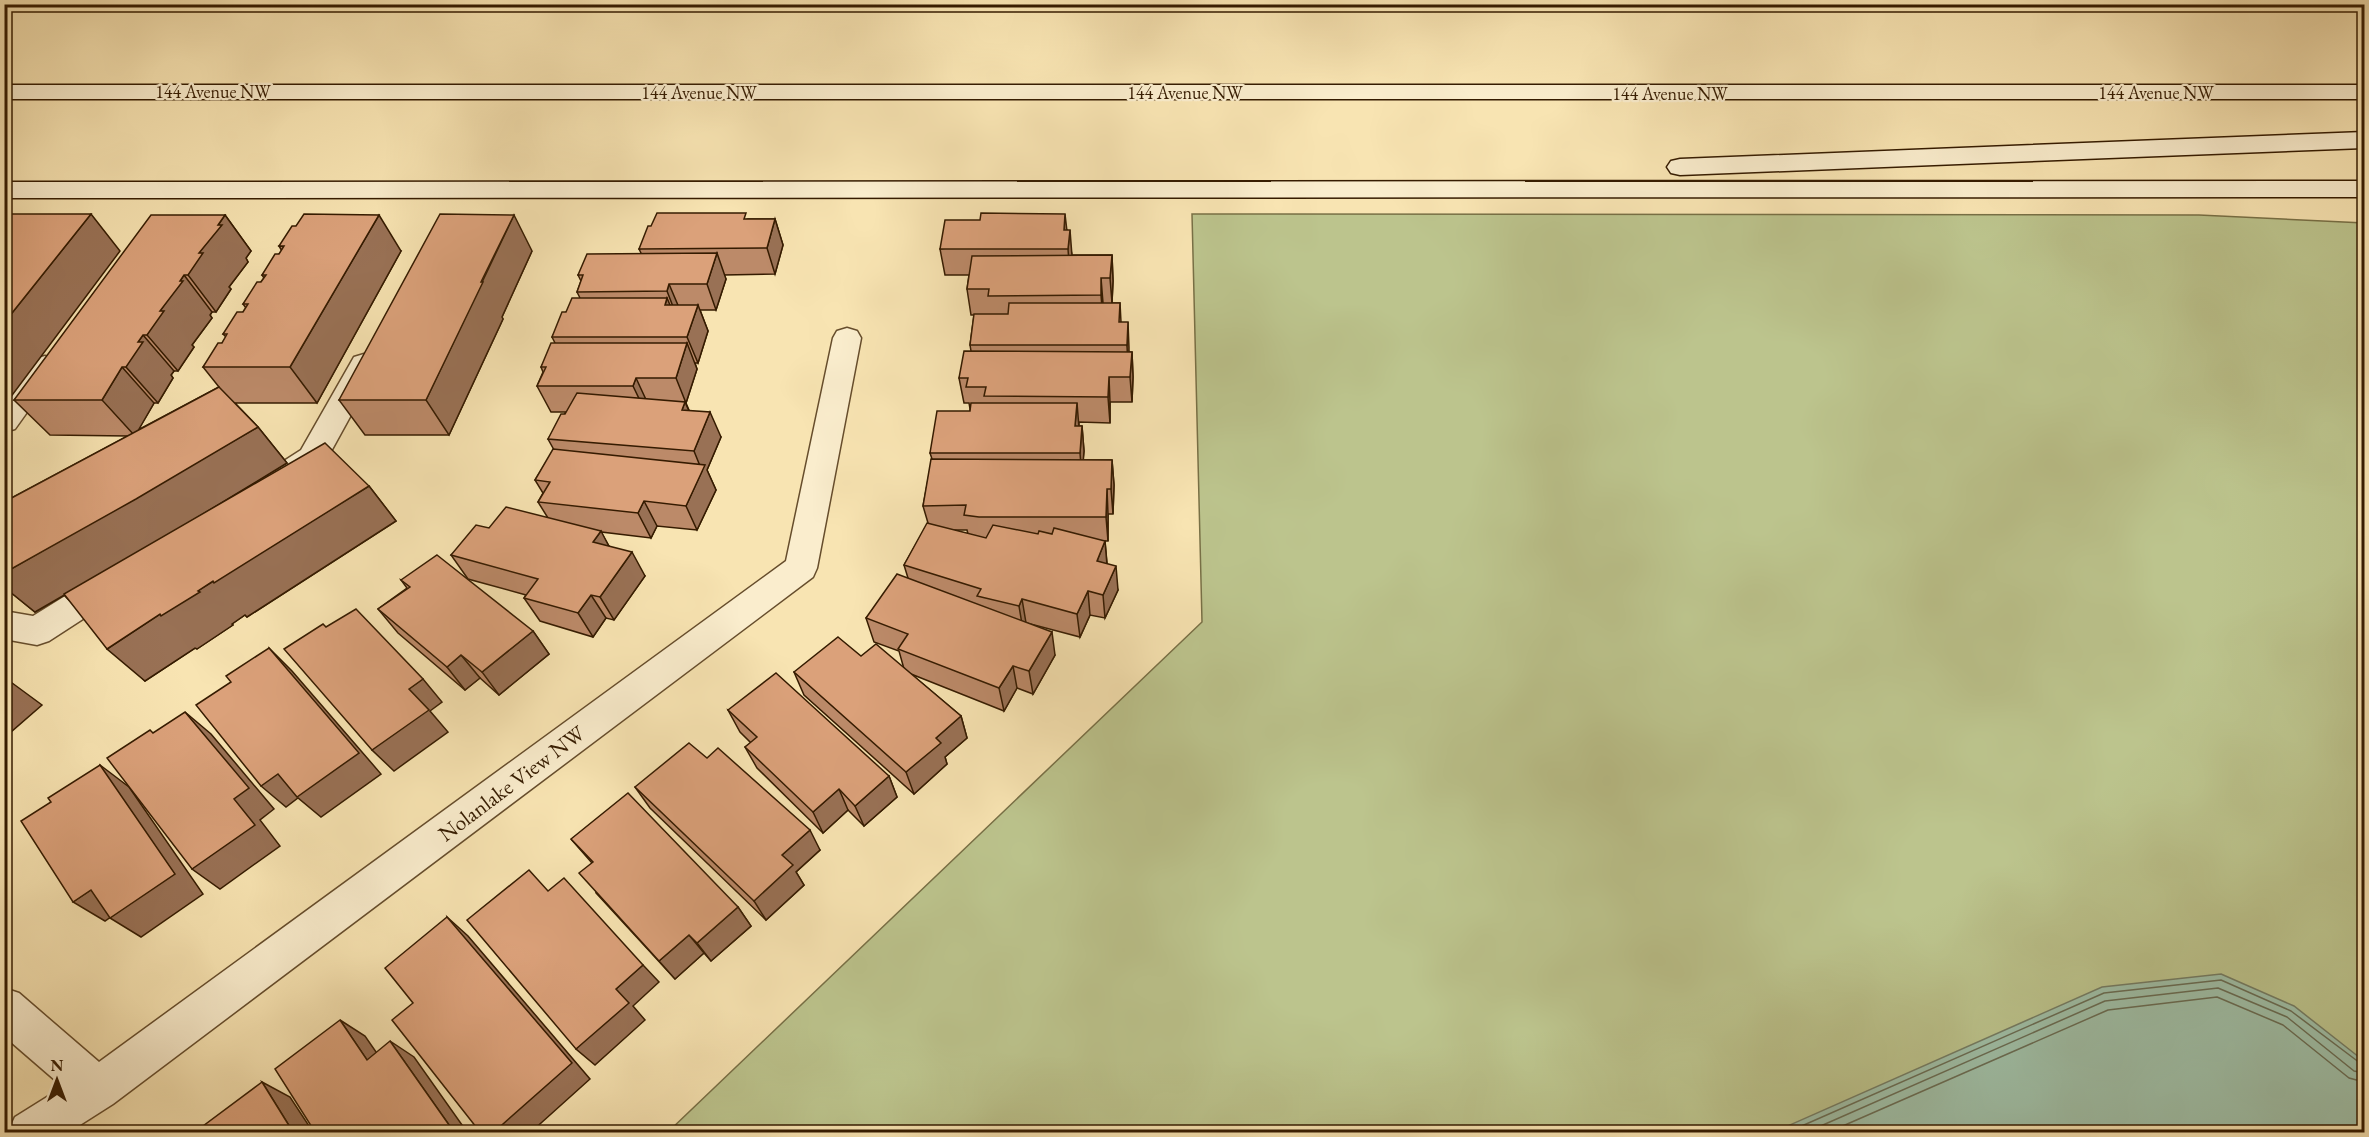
<svg xmlns="http://www.w3.org/2000/svg" width="2369" height="1137" font-family="'EB Garamond',serif">
<style>
.green{fill:#bcc48d;stroke:#787046;stroke-width:1.5}
.water{fill:#9fbfa7;stroke:#757d64;stroke-width:1.5}
.lines{fill:none;stroke-linecap:round;stroke-linejoin:round}
.shore{stroke:#6a6d54;stroke-width:1.5}
.street-casing{stroke:#664d2c;stroke-width:3}
.secondary-casing{stroke:#351b00;stroke-width:3}
.street{fill:#faedcd;fill-rule:evenodd}
.secondary{fill:#faedcd;fill-rule:evenodd}
.wall{fill:#bc8a69;stroke:#351b00;stroke-width:1.5;fill-rule:evenodd}
.shaded-wall{fill:#997155;stroke:#351b00;stroke-width:1.5}
.building{fill:#dba17a;stroke:#351b00;stroke-width:1.5}
.labels{text-anchor:middle;stroke-width:4.5;stroke-linejoin:round;paint-order:stroke}
.far-street-label{font-size:18px;fill:#351b00;stroke:#faedcd}
.street-label{font-size:22px;fill:#351b00;stroke:#faedcd}
</style>
<rect width="100%" height="100%" fill="#f8e4b2"/>
<filter id="stains"><feTurbulence type="fractalNoise" baseFrequency=".00333" numOctaves="4"/><feColorMatrix values="0 0 0 0 .2 0 0 0 0 .09 0 0 0 0 .02 0 0 0 .5 -.17"/></filter>
<radialGradient id="worn" r=".72"><stop offset=".6" stop-color="#630" stop-opacity="0"/><stop offset="1" stop-color="#630" stop-opacity=".3"/></radialGradient>
<polygon class="green" points="1192,214 2199,215 2364,223 2364,1132 668,1132 1202,622"/>
<polygon class="water" points="2221,974 2294,1006 2364,1061 2364,1132 1774,1132 2102,987"/>
<g class="lines">
<g class="shore">
<polyline points="1788,1132 2104,993 2221,980 2291,1011 2364,1066"/>
<polyline points="1807,1132 2105,1001 2218,988 2287,1017 2354,1071 2364,1073"/>
<polyline points="1829,1132 2108,1010 2217,997 2283,1025 2349,1078 2364,1082"/>
</g>
<g class="street-casing">
<g id="street">
<polygon points="847,328 857,331 861,338 817,568 813,577 113,1104 69,1132 8,1132 15,1117 63,1087 4,1036 4,988 19,993 99,1062 786,561 833,338 837,331"/>
<polygon points="364,354 374,357 379,364 323,466 295,484 284,488 273,484 268,476 273,468 301,450 354,357"/>
<polygon points="45,356 55,359 60,366 15,429 4,432 4,398 35,359"/>
<polygon points="111,571 123,575 128,584 123,593 49,641 37,645 4,639 4,611 33,616 99,575"/>
</g>
</g>
<g class="secondary-casing">
<g id="secondary">
<rect x="4" y="85" width="2360" height="14"/>
<polygon points="2364,132 2364,148 1680,175 1671,173 1667,167 1671,161 1680,159"/>
<polygon points="2364,181 2364,197 4,198 4,182"/>
</g>
</g>
<use href="#street" class="street"/>
<use href="#secondary" class="secondary"/>
</g>
<g class="wall">
<polygon points="225,215 251,251 246,258 248,262 229,287 231,289 216,312 212,312 210,315 212,318 192,345 194,347 178,371 174,371 171,375 173,378 158,403 154,403 138,430 219,387 203,367 222,343 226,337 223,334 243,312 246,308 243,304 264,278 262,275 279,254 282,251 279,246 401,251 317,403 235,403 258,427 287,463 212,508 369,486 396,521 247,617 245,615 232,624 233,625 197,649 195,648 145,681 64,595 35,612 4,587 4,502 128,436 50,435 14,400"/>
<polygon points="748,219 775,219 783,245 775,274 724,275 726,279 716,310 700,310 708,331 698,363 695,363 697,369 686,403 689,410 721,437 707,470 716,490 697,530 657,526 651,538 601,532 609,546 645,576 614,620 606,618 593,637 540,621 524,598 526,595 468,579 451,555 489,528 548,518 538,502 543,493 535,480 554,450 548,439 566,412 551,412 537,386 543,372 541,367 555,343 552,337 566,312 580,298 577,292 581,281 578,275 641,253 639,249"/>
<path d="M 1067,230 L 1072,255 L 1112,255 L 1113,281 L 1112,303 L 1120,303 L 1121,322 L 1129,352 L 1132,352 L 1133,377 L 1132,402 L 1110,402 L 1110,423 L 1079,422 L 1079,426 L 1082,426 L 1084,451 L 1083,460 L 1112,460 L 1114,485 L 1113,514 L 1108,514 L 1108,541 L 1105,541 L 1107,563 L 1118,590 L 1105,618 L 1090,615 L 1080,637 L 1027,623 L 1055,655 L 1033,694 L 1017,688 L 1004,711 L 911,674 L 961,716 L 967,738 L 945,757 L 947,764 L 914,794 L 804,695 L 794,672 L 861,656 L 904,669 L 899,651 L 874,642 L 866,618 L 908,578 L 904,565 L 928,523 L 923,506 L 932,459 L 930,453 L 970,411 L 970,409 L 969,403 L 964,403 L 959,378 L 971,351 L 970,345 L 974,315 L 971,315 L 967,289 L 969,275 L 945,275 L 940,249 ZM 953,530 L 967,530 L 968,534 Z"/>
<polygon points="532,251 502,317 503,319 449,435 365,435 339,400"/>
<polygon points="401,580 533,631 549,654 499,695 480,678 465,690 398,633 378,609 407,588"/>
<polygon points="728,710 889,776 897,797 864,826 848,810 823,833 757,768 745,747 751,743 740,732"/>
<polygon points="707,758 820,850 796,872 804,885 766,920 650,808 635,787"/>
<polygon points="571,839 738,907 751,926 711,961 704,953 675,979 596,893 592,863"/>
</g>
<g class="shaded-wall">
<polygon points="91,214 120,251 4,406 4,323"/>
<polygon points="1065,214 1068,240 1064,230"/>
<polygon points="225,215 251,251 246,258 248,262 229,287 231,289 216,312 188,275 199,253"/>
<polygon points="379,215 401,251 317,403 290,367"/>
<polygon points="514,215 532,251 502,317 503,319 449,435 426,400"/>
<polygon points="775,219 783,245 775,274 767,248"/>
<polygon points="1070,230 1072,256 1070,275 1068,249"/>
<polygon points="717,253 726,279 716,310 707,284"/>
<polygon points="1112,255 1113,281 1112,303 1110,278"/>
<polygon points="184,275 212,312 210,315 212,318 192,345 194,347 178,371 147,335 160,311"/>
<polygon points="1101,278 1103,303 1103,321 1101,295"/>
<polygon points="669,284 680,310 677,317 667,291"/>
<polygon points="667,298 678,324 665,305"/>
<polygon points="698,305 708,331 698,363 687,337"/>
<polygon points="1128,322 1129,348 1128,371 1127,345"/>
<polygon points="143,335 174,371 171,375 173,378 158,403 126,367 138,342"/>
<polygon points="687,343 697,369 686,403 676,378"/>
<polygon points="1132,352 1133,377 1132,402 1130,377"/>
<polygon points="122,367 154,403 135,436 102,400"/>
<polygon points="1109,377 1110,402 1110,423 1108,397"/>
<polygon points="636,378 648,404 645,411 633,386"/>
<polygon points="685,402 696,427 682,410"/>
<polygon points="1077,403 1079,428 1075,426"/>
<polygon points="710,412 721,437 707,470 716,490 697,530 686,506 702,471 694,451"/>
<polygon points="1082,426 1084,451 1082,478 1080,453"/>
<polygon points="258,427 287,463 170,534 35,612 4,587 4,573"/>
<polygon points="1112,460 1114,485 1113,514 1111,489"/>
<polygon points="369,486 396,521 247,617 245,615 232,624 233,625 197,649 195,648 145,681 107,649 160,614"/>
<polygon points="1107,489 1108,514 1108,541 1106,517"/>
<polygon points="644,501 657,526 651,538 638,513"/>
<polygon points="601,531 614,556 593,542"/>
<polygon points="1105,541 1107,565 1097,561"/>
<polygon points="632,552 645,576 614,620 600,597"/>
<polygon points="1116,566 1118,590 1105,618 1103,595"/>
<polygon points="1088,591 1090,615 1080,637 1077,614"/>
<polygon points="591,595 606,618 593,637 578,613"/>
<polygon points="1022,599 1026,623 1023,630 1019,606"/>
<polygon points="533,631 549,654 499,695 482,672"/>
<polygon points="1052,632 1055,655 1033,694 1029,671"/>
<polygon points="269,648 292,671 381,774 321,817 298,798 286,807 261,786"/>
<polygon points="461,655 480,678 465,690 447,667"/>
<polygon points="1013,666 1017,688 1004,711 999,688"/>
<polygon points="4,677 42,705 4,738"/>
<polygon points="423,679 442,702 430,711 448,732 394,771 372,750 409,689"/>
<polygon points="185,712 211,734 274,809 260,820 280,846 220,889 192,869 234,799"/>
<polygon points="961,716 967,738 945,757 947,764 914,794 906,772 936,738"/>
<polygon points="100,765 129,787 203,894 141,937 110,918"/>
<polygon points="889,776 897,797 864,826 855,806"/>
<polygon points="839,789 848,810 823,833 813,812"/>
<polygon points="810,830 820,850 796,872 804,885 766,920 754,901 782,855"/>
<polygon points="91,890 122,909 105,921 73,902"/>
<polygon points="738,907 751,926 711,961 697,943"/>
<polygon points="447,917 468,936 590,1079 531,1132 494,1132"/>
<polygon points="689,935 704,953 675,979 659,961"/>
<polygon points="643,965 659,982 633,1006 645,1020 595,1065 576,1049 616,989"/>
<polygon points="340,1020 365,1036 392,1075 367,1060"/>
<polygon points="390,1041 414,1057 467,1132 454,1132"/>
<polygon points="262,1082 290,1097 313,1132 293,1132"/>
</g>
<g class="building">
<polygon points="657,213 746,213 744,219 775,219 767,248 639,249 648,226 651,226"/>
<polygon points="981,213 1065,214 1064,230 1070,230 1068,249 940,249 945,220 980,220"/>
<polygon points="11,214 91,214 4,323 4,222"/>
<polygon points="304,214 379,215 290,367 203,367 218,343 222,343 227,334 223,334 237,312 243,312 248,304 243,304 257,282 261,282 266,275 262,275 275,254 279,254 284,246 279,246 292,226 296,226"/>
<polygon points="440,214 514,215 481,282 483,282 426,400 339,400"/>
<polygon points="151,215 225,215 218,225 222,225 199,253 203,253 188,275 184,275 180,281 183,281 160,311 164,311 147,335 143,335 138,342 143,342 126,367 122,367 102,400 14,400"/>
<polygon points="717,253 707,284 669,284 667,291 577,292 583,275 578,275 587,254"/>
<polygon points="1112,255 1110,278 1101,278 1101,295 988,296 989,289 967,289 972,256"/>
<polygon points="572,298 667,298 665,305 698,305 687,337 552,337 562,312 566,312"/>
<polygon points="1009,303 1120,303 1119,322 1128,322 1127,345 970,345 974,314 1008,314"/>
<polygon points="551,343 687,343 676,378 636,378 633,386 537,386 546,367 541,367"/>
<polygon points="964,351 1132,352 1130,377 1109,377 1108,397 984,396 986,387 966,387 968,378 959,378"/>
<polygon points="219,387 258,427 136,499 4,573 4,502"/>
<polygon points="577,393 685,402 682,410 710,412 694,451 548,439 561,414 565,414"/>
<polygon points="971,403 1077,403 1075,426 1082,426 1080,453 930,453 937,411 970,411"/>
<polygon points="325,443 369,486 214,583 213,581 198,591 200,592 161,616 160,614 107,649 64,594"/>
<polygon points="553,449 705,465 686,506 644,501 638,513 538,502 550,482 535,480"/>
<polygon points="931,459 1112,460 1111,489 1107,489 1106,517 979,517 964,515 966,505 923,506"/>
<polygon points="506,507 601,531 593,542 632,552 600,597 591,595 578,613 524,598 538,579 451,555 476,525 489,528"/>
<polygon points="927,523 986,538 993,525 1038,534 1039,531 1052,534 1054,528 1105,541 1097,561 1116,566 1103,595 1088,591 1077,614 1022,599 1019,606 977,596 981,589 904,565"/>
<polygon points="437,555 533,631 482,672 461,655 447,667 378,609 410,587 401,580"/>
<polygon points="897,574 1052,632 1029,671 1013,666 999,688 898,649 908,634 866,618"/>
<polygon points="356,609 423,679 409,689 429,710 372,750 284,649 323,624 326,627"/>
<polygon points="838,637 861,656 876,644 961,716 936,738 941,743 906,772 794,672"/>
<polygon points="269,648 359,753 297,797 278,774 261,786 196,705 231,682 226,676"/>
<polygon points="776,673 889,776 855,806 839,789 813,812 745,747 757,737 728,710"/>
<polygon points="185,712 249,788 234,799 255,825 192,869 107,758 150,730 153,733"/>
<polygon points="689,743 707,758 718,748 810,830 782,855 793,865 754,901 635,787"/>
<polygon points="100,765 175,874 110,918 91,890 73,902 21,821 51,802 48,798"/>
<polygon points="628,793 738,907 697,943 689,935 659,961 579,873 593,862 571,839"/>
<polygon points="529,870 548,891 564,878 643,965 616,989 629,1003 576,1049 467,920"/>
<polygon points="447,917 572,1063 494,1132 480,1132 392,1020 413,1003 385,968"/>
<polygon points="340,1020 367,1060 390,1041 454,1132 315,1132 275,1069"/>
<polygon points="262,1082 293,1132 195,1132"/>
</g>
<g class="labels">
<g class="far-street-label">
<text x="213" y="98">144 Avenue NW</text>
<text x="699" y="99">144 Avenue NW</text>
<text x="1185" y="99">144 Avenue NW</text>
<text x="2156" y="99">144 Avenue NW</text>
<text x="1670" y="100">144 Avenue NW</text>
</g>
<g class="street-label">
<text transform="translate(511 783) rotate(-37)" y="8">Nolanlake View NW</text>
</g>
</g>
<rect width="2369" height="1137" fill="none" stroke="#f8e4b2" stroke-width="24"/>
<rect x="6" y="6" width="2357" height="1125" fill="none" stroke="#351b00" stroke-width="3"/>
<rect x="12" y="12" width="2345" height="1113" fill="none" stroke="#351b00" stroke-width="1.5"/>
<g transform="translate(57 1080)" stroke="#faedcd" stroke-width="4.5" paint-order="stroke">
<path d="M0-4.5L10 22L0 15L-10 22Z" fill="#351b00"/>
<text y="-9" font-size="16" font-weight="bold" text-anchor="middle" fill="#351b00">N</text>
</g>
<rect width="100%" height="100%" filter="url(#stains)"/>
<rect width="100%" height="100%" fill="url(#worn)"/>
</svg>
